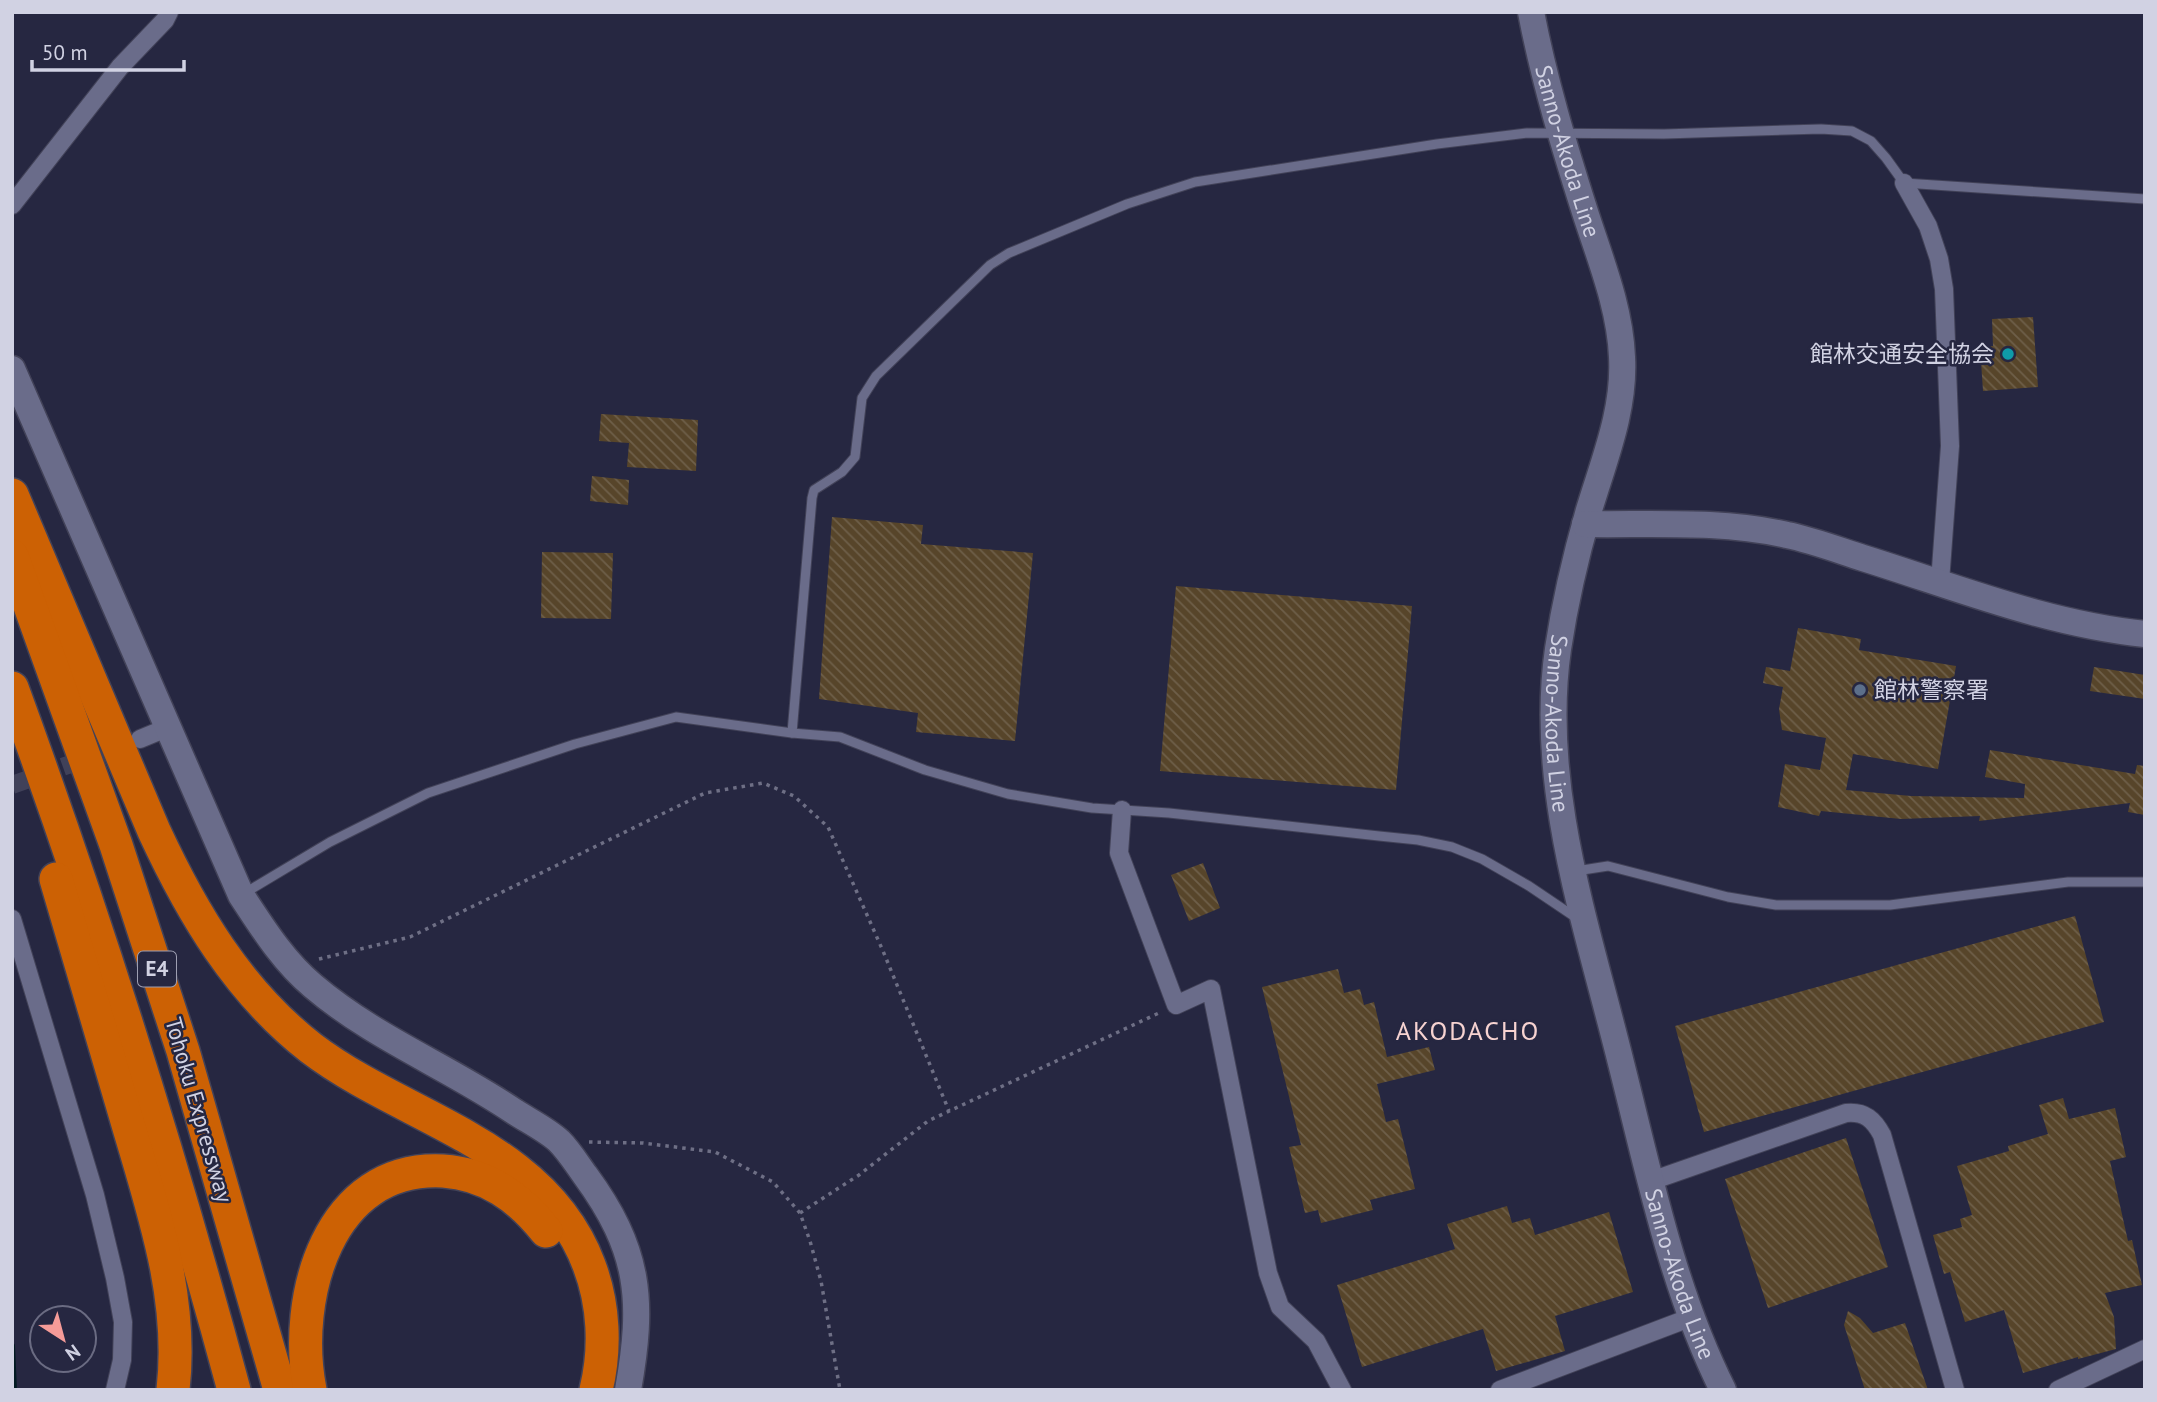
<svg xmlns="http://www.w3.org/2000/svg" width="2157" height="1402" font-family="'PT Sans','Noto Sans JP',sans-serif">
<style>
.lines{fill:none;stroke-linecap:round;stroke-linejoin:round}
.stream{stroke:#021a22;stroke-width:6}
.building{fill:url(#building-back-hatch)}
.street-tunnel{stroke:#404159;stroke-width:18;stroke-dasharray:18 9;stroke-linecap:butt}
.lane-casing{stroke:#424258;stroke-width:11}
.street-casing{stroke:#424258;stroke-width:20}
.secondary-casing{stroke:#424258;stroke-width:29}
.highway-casing{stroke:#424258;stroke-width:36}
.path{stroke:#6e6f85;stroke-width:3.5;stroke-dasharray:3.5 5;stroke-linecap:butt}
.lane{stroke:#6a6c8a;stroke-width:9}
.street{stroke:#6a6c8a;stroke-width:18}
.secondary{stroke:#6a6c8a;stroke-width:26}
.highway{stroke:#cc6104;stroke-width:33}
.culture-dot{fill:#0f9aa8;stroke:#262741;stroke-width:2.5}
.service-dot{fill:#5c6f8a;stroke:#262741;stroke-width:2.5}
.labels{text-anchor:middle;stroke-width:5;stroke-linejoin:round;paint-order:stroke}
.shield{fill:#262741;stroke:#9e9fb2;stroke-width:2}
.shield-label{font-size:21px;font-weight:bold;fill:#d1d2e3}
.street-label{font-size:23px;fill:#d1d2e3;stroke:#262741}
.poi-label{font-size:23px;fill:#d1d2e3;stroke:#262741;text-anchor:end}
.quarter-label{font-size:26px;letter-spacing:2px;fill:#f7d3d1;stroke:#262741}
</style>
<defs>
<pattern id="building-back-hatch" width="6" height="6" patternUnits="userSpaceOnUse" patternTransform="scale(1.75)"><rect width="6" height="6" fill="#57452a"/><path d="M-1 5l2 2M0 0l6 6M5-1l2 2" fill="none" stroke="#6e5f49"/></pattern>
</defs>
<rect width="100%" height="100%" fill="#262741"/>
<g class="lines">
<polyline class="stream" points="12,1346 14,1390"/>
</g>
<g class="building">
<polygon points="2033,317 2038,387 1983,391 1980,347 1993,346 1992,319"/>
<polygon points="601,414 698,420 696,471 627,467 629,443 599,441"/>
<polygon points="592,476 629,480 628,505 590,501"/>
<polygon points="832,517 923,525 921,544 1033,553 1015,741 916,732 918,713 819,699"/>
<polygon points="542,552 613,553 611,619 541,618"/>
<polygon points="1176,586 1412,606 1396,790 1160,771"/>
<polygon points="1798,628 1861,639 1859,650 1956,666 1938,769 1853,754 1846,790 1911,796 2024,798 2025,784 1985,777 1990,750 2135,774 2137,765 2145,766 2145,815 2128,812 2130,803 1979,821 1980,816 1901,819 1821,811 1819,816 1778,807 1785,764 1820,770 1826,738 1782,730 1779,709 1783,687 1763,683 1766,667 1790,671"/>
<polygon points="2094,667 2145,675 2145,699 2090,691"/>
<polygon points="1203,863 1220,908 1189,921 1171,875"/>
<polygon points="2075,916 2104,1022 1704,1132 1675,1026"/>
<polygon points="1338,969 1344,993 1360,989 1364,1005 1374,1002 1387,1057 1429,1047 1435,1070 1377,1084 1386,1122 1398,1119 1415,1189 1370,1200 1373,1210 1321,1223 1318,1210 1305,1213 1289,1147 1301,1145 1262,987"/>
<polygon points="2063,1098 2069,1119 2115,1108 2126,1157 2110,1161 2128,1241 2132,1240 2142,1285 2105,1293 2114,1317 2116,1349 2078,1359 2078,1357 2023,1373 2004,1310 1965,1322 1950,1272 1944,1274 1933,1235 1962,1227 1960,1219 1972,1215 1957,1166 2009,1151 2008,1146 2048,1134 2039,1105"/>
<polygon points="1846,1138 1888,1267 1768,1308 1725,1179"/>
<polygon points="1507,1206 1512,1223 1530,1218 1535,1235 1609,1212 1633,1292 1555,1316 1565,1351 1496,1371 1483,1329 1362,1367 1337,1285 1455,1249 1447,1224"/>
<polygon points="1848,1311 1860,1318 1873,1333 1905,1323 1928,1390 1865,1390 1844,1325"/>
</g>
<g class="lines">
<polyline class="street-tunnel" points="12,785 124,745"/>
<g class="lane-casing">
<g id="lane">
<polyline points="792,733 812,498 814,490 842,472 855,457 862,398 876,376 990,265 1009,253 1127,204 1195,182 1437,144 1527,133 1664,134 1821,129 1852,131 1871,141 1886,158 1904,183 2145,199"/>
<polyline points="1576,871 1608,866 1728,897 1776,905 1890,905 2068,882 2145,882"/>
<polyline points="243,894 330,842 428,793 575,744 676,717 792,733 840,737 925,770 1008,794 1092,808 1169,813 1379,836 1418,840 1452,847 1482,859 1529,886 1578,919"/>
</g>
</g>
<g class="street-casing">
<g id="street">
<polyline points="1904,183 1928,226 1939,259 1944,289 1950,446 1940,582"/>
<polyline points="12,205 120,67 165,20 169,12"/>
<polyline points="140,739 169,727"/>
<polyline points="1122,810 1119,853 1176,1005 1211,989 1268,1273 1280,1307 1316,1341 1342,1390"/>
<polyline points="12,919 95,1195 115,1278 123,1322 122,1360 115,1390"/>
<path d="M 1651,1181 L 1846,1113 C 1865,1111 1874,1120 1882,1135 L 1955,1390"/>
<polyline points="1500,1390 1692,1317"/>
<polyline points="2058,1390 2145,1349"/>
</g>
</g>
<g class="secondary-casing">
<g id="secondary">
<path id="s1" d="M 1531,12 C 1544,80 1564,146 1585,212 C 1600,259 1620,307 1622,357 C 1625,410 1604,460 1589,510 C 1576,555 1565,602 1558,649 C 1538,788 1588,929 1621,1063 C 1649,1173 1672,1288 1723,1390"/>
<path d="M 12,369 L 241,895 C 262,927 283,961 313,986 C 374,1038 449,1067 515,1112 C 529,1121 547,1130 559,1141 C 569,1151 577,1164 585,1175 C 640,1250 644,1300 628,1390"/>
<path d="M 1585,524 C 1652,525 1721,520 1787,535 C 1812,540 1838,550 1863,558 C 1956,587 2047,624 2145,634"/>
</g>
</g>
<g class="highway-casing">
<g id="highway">
<path d="M 12,495 L 154,831 C 192,913 238,991 311,1048 C 404,1119 544,1144 589,1265 C 604,1304 606,1349 596,1390"/>
<polyline points="12,556 116,845 183,1051 280,1390"/>
<path d="M 12,688 C 96,918 170,1153 234,1390"/>
<path d="M 56,879 C 79,957 102,1036 125,1114 C 151,1204 184,1295 173,1390"/>
<path d="M 310,1390 C 292,1298 328,1165 443,1171 C 487,1174 519,1197 546,1231"/>
</g>
</g>
<g class="path">
<polyline points="319,959 410,937 705,793 763,783 794,796 828,827 883,951 949,1111"/>
<polyline points="589,1142 643,1143 715,1152 773,1182 800,1213 810,1241 821,1281 840,1390"/>
<polyline points="800,1213 859,1175 928,1121 1161,1012"/>
</g>
<use href="#lane" class="lane"/>
<use href="#street" class="street"/>
<use href="#secondary" class="secondary"/>
<use href="#highway" class="highway"/>
</g>
<circle class="culture-dot" cx="2008" cy="354" r="7"/>
<circle class="service-dot" cx="1860" cy="690" r="7"/>
<g class="labels">
<rect class="shield" x="138" y="951.5" width="38" height="35" rx="5"/>
<g class="shield-label">
<text x="157" y="976">E4</text>
</g>
<g class="street-label">
<text dy="8" stroke="none"><textPath href="#s1" startOffset="144">Sanno-Akoda Line</textPath></text>
<text dy="8" stroke="none"><textPath href="#s1" startOffset="732">Sanno-Akoda Line</textPath></text>
<text transform="translate(199 1110) rotate(74)" y="8">Tohoku Expressway</text>
<text dy="8" stroke="none"><textPath href="#s1" startOffset="1298">Sanno-Akoda Line</textPath></text>
</g>
<g class="poi-label">
<text x="1994" y="362">館林交通安全協会</text>
<text x="1874" y="698" text-anchor="start">館林警察署</text>
</g>
<g class="quarter-label">
<text x="1468" y="1040">AKODACHO</text>
</g>
</g>
<rect width="2157" height="1402" fill="none" stroke="#d1d2e3" stroke-width="28"/>
<g transform="translate(63 1339) rotate(144)"><circle r="33" fill="#262741" stroke="#6a6b82" stroke-width="2"/>
<path d="M0-5L12 26L0 18L-12 26Z" fill="#f59b98"/>
<text y="-10" font-size="19" font-weight="bold" text-anchor="middle" fill="#d1d2e3">N</text>
</g>
<path d="M32 60v10h152v-10" fill="none" stroke="#d1d2e3" stroke-width="3.5"/>
<text x="42" y="60" font-size="21" fill="#d1d2e3" stroke="#262741" stroke-width="5" paint-order="stroke">50 m</text>
</svg>
